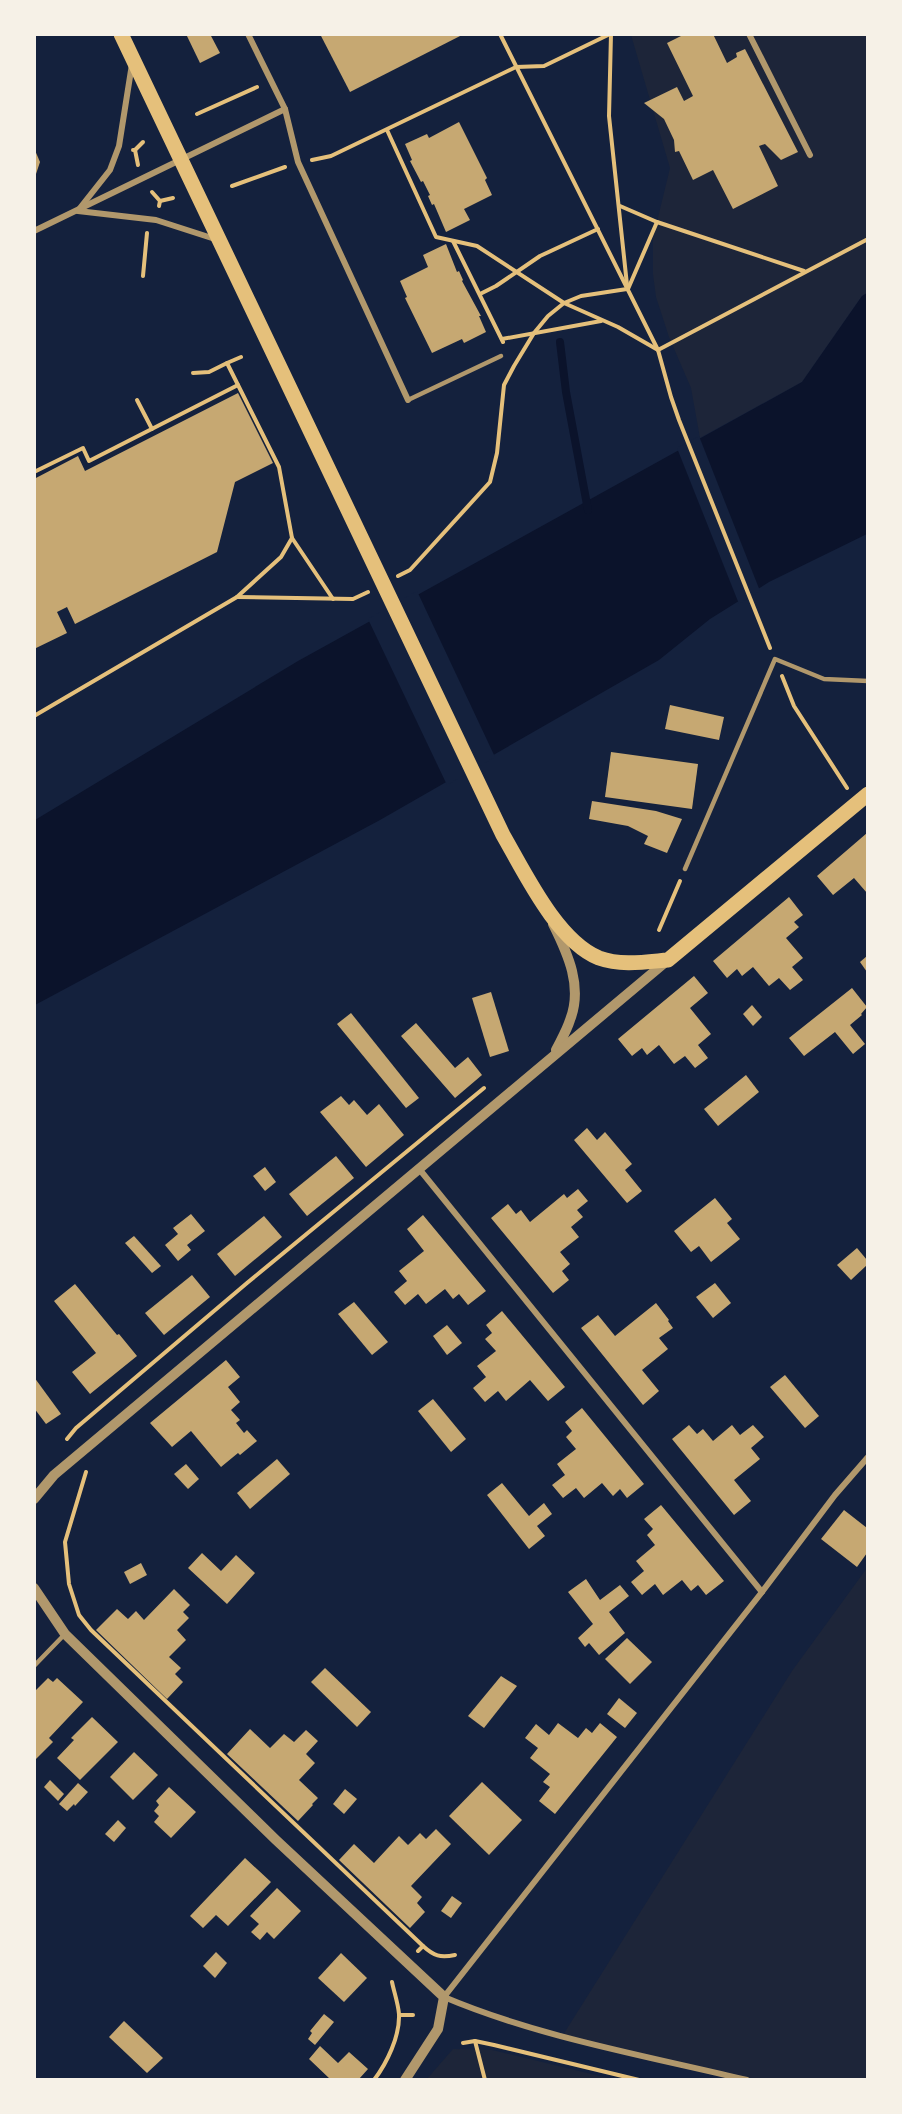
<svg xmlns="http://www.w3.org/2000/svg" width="902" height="2114" font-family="Ubuntu,sans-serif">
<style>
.green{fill:#1d2539}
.water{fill:#0b132b}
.pier{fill:#14213d}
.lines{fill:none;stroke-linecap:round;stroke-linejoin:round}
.stream{stroke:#0b132b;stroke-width:8}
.building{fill:#c6a872}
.path{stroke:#e5c07b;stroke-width:4}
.service{stroke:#b1986c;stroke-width:4.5}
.minor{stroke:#b1986c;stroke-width:6}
.tertiary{stroke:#b1986c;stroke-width:10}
.primary{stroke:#e5c07b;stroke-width:15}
</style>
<rect width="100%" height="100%" fill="#14213d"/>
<g class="green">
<polygon points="631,35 867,35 867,293 862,296 802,382 700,438 691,388 669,337 656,297 653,274 653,238 670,168"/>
<polygon points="867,1568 867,2079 747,2079 563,2035 792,1671"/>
<polygon points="453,2049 492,2050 612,2079 426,2080"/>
</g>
<polygon class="water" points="867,293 867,534 769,582 710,619 659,660 380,820 35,1005 35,820 298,661 802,382 862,296"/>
<g class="pier">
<polygon points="699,436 760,591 739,604 677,448"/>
<polygon points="417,591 495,757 447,785 368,619"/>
</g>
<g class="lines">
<polyline class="stream" points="560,342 566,392 588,510"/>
</g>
<g class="building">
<polygon points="186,34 210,34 220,53 200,63"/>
<polygon points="320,34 464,34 350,92"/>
<polygon points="685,34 713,34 727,63 737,57 736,53 745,49 798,152 781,160 765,144 759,146 778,186 733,209 713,170 693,180 679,151 675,152 674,140 664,119 644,103 677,87 684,101 693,96 667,43"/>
<polygon points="459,122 487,178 485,180 492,195 464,209 470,220 446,232 434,204 432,205 428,196 430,195 423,181 421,182 410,161 412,160 405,144 427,134 429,138"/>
<polygon points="34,148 40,162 35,177 34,177"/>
<polygon points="446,244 457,272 459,271 463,280 462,281 481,316 479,316 486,332 464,343 462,339 432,353 405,298 407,297 400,281 428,267 423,255"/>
<polygon points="238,393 273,463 235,482 217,552 75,624 67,607 57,612 67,633 34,649 34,479 78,456 85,471"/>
<polygon points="670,705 724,717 719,740 665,729"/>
<polygon points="611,752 698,764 692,809 605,797"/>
<polygon points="592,801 656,811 682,819 667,853 644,844 648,836 628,826 589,819"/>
<polygon points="867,833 867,893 854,878 833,895 817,876"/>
<polygon points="789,897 803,915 794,922 799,927 786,938 803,958 792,967 803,980 790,990 779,978 769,986 753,967 742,976 737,969 727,978 713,961"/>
<polygon points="867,956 867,972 860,962"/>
<polygon points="694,976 708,993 690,1008 711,1034 698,1045 708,1058 695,1068 685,1056 674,1064 659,1045 647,1055 642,1048 632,1056 618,1039"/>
<polygon points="852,988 867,1007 861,1014 862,1015 850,1025 865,1044 853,1054 835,1032 804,1056 789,1038"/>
<polygon points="491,992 509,1051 490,1057 472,998"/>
<polygon points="752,1005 762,1017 753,1026 743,1014"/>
<polygon points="351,1013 419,1098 406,1108 337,1024"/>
<polygon points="416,1023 455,1068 468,1057 482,1075 455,1098 401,1036"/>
<polygon points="746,1075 759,1092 718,1126 704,1109"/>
<polygon points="341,1096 349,1105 354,1100 367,1115 379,1104 404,1135 366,1167 320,1112"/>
<polygon points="587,1128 597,1140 605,1132 632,1164 625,1170 642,1191 627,1203 574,1140"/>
<polygon points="336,1156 354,1178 307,1216 289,1194"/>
<polygon points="265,1167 276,1182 265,1191 253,1176"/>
<polygon points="578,1189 588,1201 577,1210 583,1217 571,1227 579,1237 560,1252 570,1264 562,1271 569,1280 553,1293 491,1218 508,1204 516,1214 521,1210 530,1222 564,1194 567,1198"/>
<polygon points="715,1198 732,1219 727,1223 740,1239 711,1262 699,1246 691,1252 674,1231"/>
<polygon points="191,1214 205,1231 187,1245 191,1250 178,1261 165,1245 178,1234 173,1228"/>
<polygon points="423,1215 486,1291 468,1305 459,1294 453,1299 445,1289 426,1304 418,1294 405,1305 394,1292 407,1281 399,1271 424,1251 407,1229"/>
<polygon points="264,1216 282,1237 235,1276 217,1254"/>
<polygon points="134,1236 161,1266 152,1273 125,1243"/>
<polygon points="857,1248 867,1260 867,1265 851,1280 837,1265"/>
<polygon points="192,1275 210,1297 164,1335 145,1313"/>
<polygon points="715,1283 731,1303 713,1318 696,1297"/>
<polygon points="75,1284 117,1335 119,1334 137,1356 90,1394 72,1372 96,1353 54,1301"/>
<polygon points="354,1302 388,1342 372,1355 338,1314"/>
<polygon points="656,1303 669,1320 668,1321 673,1328 659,1338 668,1349 642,1370 659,1391 643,1405 581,1328 598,1315 615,1336"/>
<polygon points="502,1311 565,1387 548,1401 530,1380 506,1401 498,1391 485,1402 473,1388 486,1377 477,1366 496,1351 485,1339 492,1333 486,1325"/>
<polygon points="447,1325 462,1343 447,1355 433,1336"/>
<polygon points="226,1360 240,1377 228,1387 240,1402 231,1410 240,1420 236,1423 244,1433 247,1430 257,1441 240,1455 238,1453 221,1467 191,1431 172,1447 150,1423"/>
<polygon points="785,1375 819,1416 805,1428 770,1387"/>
<polygon points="34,1377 61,1414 46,1424 34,1408"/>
<polygon points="433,1399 466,1439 451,1452 418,1411"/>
<polygon points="582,1408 644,1484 627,1498 620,1489 613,1496 602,1483 584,1498 576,1488 563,1498 552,1485 565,1475 557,1464 576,1449 566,1437 572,1431 565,1422"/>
<polygon points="689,1425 697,1434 703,1429 713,1441 732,1425 740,1435 753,1425 764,1437 751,1448 760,1459 734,1480 751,1501 734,1515 672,1439"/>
<polygon points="277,1459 290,1474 250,1509 237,1493"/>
<polygon points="186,1464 199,1479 188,1489 174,1474"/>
<polygon points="502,1483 529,1516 544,1503 552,1514 537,1526 545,1536 529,1549 487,1495"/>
<polygon points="661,1505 724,1581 706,1595 698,1585 691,1591 682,1580 663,1595 655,1584 642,1595 631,1582 644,1571 636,1561 655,1545 647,1535 653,1529 644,1519"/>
<polygon points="844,1510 867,1528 867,1553 857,1567 821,1539"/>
<polygon points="202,1553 221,1571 236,1555 255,1573 227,1604 188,1568"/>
<polygon points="141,1563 147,1575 130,1584 124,1572"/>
<polygon points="586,1579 600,1600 620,1585 629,1596 609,1612 625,1633 599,1655 589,1643 585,1647 578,1638 593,1624 568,1592"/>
<polygon points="174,1589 190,1605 183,1612 189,1618 177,1630 186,1640 169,1657 181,1668 175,1674 183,1682 167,1699 96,1630 117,1609 128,1619 136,1611 144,1620"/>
<polygon points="627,1638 652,1662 630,1684 605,1659"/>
<polygon points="325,1668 371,1712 357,1727 311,1682"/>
<polygon points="501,1676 517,1686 484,1728 468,1716"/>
<polygon points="48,1678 53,1682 57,1678 83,1702 49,1738 53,1742 34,1761 34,1692"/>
<polygon points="619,1698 637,1713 625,1728 607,1714"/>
<polygon points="92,1717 118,1742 80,1780 57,1758 74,1740 71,1738"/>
<polygon points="558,1723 578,1738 586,1728 592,1733 600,1723 617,1737 555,1814 539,1801 550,1787 543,1782 550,1774 530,1758 538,1748 525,1738 536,1724 549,1735"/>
<polygon points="250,1729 270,1748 284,1734 294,1742 306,1730 318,1741 306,1754 315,1763 299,1780 318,1798 312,1804 313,1805 298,1821 227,1754"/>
<polygon points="134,1752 158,1775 133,1800 110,1777"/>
<polygon points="50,1780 64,1794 58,1801 44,1787"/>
<polygon points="482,1782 522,1820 489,1855 449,1816"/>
<polygon points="78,1783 88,1792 75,1806 74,1804 67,1811 59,1804"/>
<polygon points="169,1787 196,1812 171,1838 154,1822 159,1816 154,1811 159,1805 156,1801"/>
<polygon points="345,1789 357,1799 344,1814 333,1804"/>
<polygon points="118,1820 126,1828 114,1842 105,1834"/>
<polygon points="436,1829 451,1844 411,1886 422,1897 417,1903 425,1912 410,1928 339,1860 354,1844 374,1863 399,1836 408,1845 420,1833 426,1839"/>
<polygon points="245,1858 271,1882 228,1926 216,1915 203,1928 190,1916"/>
<polygon points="277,1888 301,1911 274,1939 267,1932 260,1940 251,1932 259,1924 250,1916"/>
<polygon points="452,1896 462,1903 451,1918 441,1911"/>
<polygon points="216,1952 227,1963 215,1978 203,1966"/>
<polygon points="341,1953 367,1978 344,2002 318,1978"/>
<polygon points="324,2014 334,2022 315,2045 308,2039 312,2033 310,2031"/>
<polygon points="124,2021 163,2058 147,2073 109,2037"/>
<polygon points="320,2046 338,2063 349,2052 368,2069 359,2079 330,2079 309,2059"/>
</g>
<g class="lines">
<g class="path">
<polyline points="500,34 658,350 671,397 679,420 770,648"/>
<polyline points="611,34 609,116 627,285"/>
<polyline points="197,114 257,87"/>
<polyline points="387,130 436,237 477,246 564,303 618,327 658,350 868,239"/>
<polyline points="133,150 135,150 138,165"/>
<polyline points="135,150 143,142"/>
<polyline points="312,160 331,156 516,67 544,66 610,34"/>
<polyline points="232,186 285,167"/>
<polyline points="152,192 160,201 159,206"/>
<polyline points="160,201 173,198"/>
<polyline points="620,206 657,222 804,271"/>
<polyline points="453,241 503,342"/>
<polyline points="143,276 147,233"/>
<polyline points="628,289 657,222"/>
<polyline points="480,294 496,286 540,256 598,229"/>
<polyline points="502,339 601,321"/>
<polyline points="241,357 227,363 279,467 292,538 333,599"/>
<polyline points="193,373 209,372 227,363"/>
<polyline points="137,400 152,429"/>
<polyline points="34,472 83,448 89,461 238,385"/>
<polyline points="398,576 410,570 490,482 497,453 504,385 514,366 534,333 548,316 564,303 581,296 627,289"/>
<polyline points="237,597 353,599 368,592"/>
<polyline points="782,676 794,706 847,788"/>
<polyline points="34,716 237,597 281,557 292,538"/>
<polyline points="659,930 680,881"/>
<polyline points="67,1439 76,1428 247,1283 484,1088"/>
<polyline points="86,1472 65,1542 69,1584 79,1615 91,1630 423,1946 418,1951"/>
<path d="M 423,1946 C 434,1956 440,1958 455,1955"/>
<polyline points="399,2015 413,2015"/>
<polyline points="475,2041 485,2080"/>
<polyline points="463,2043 475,2041 494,2045 639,2080"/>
<path d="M 374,2080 C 387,2063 400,2036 399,2014 C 398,2003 394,1992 392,1982"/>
</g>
<g class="service">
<polyline points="408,400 501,356"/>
<polyline points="685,869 775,659 824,679 868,681"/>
<polyline points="34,1666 64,1635"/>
</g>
<g class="minor">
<polyline points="248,34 285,109 298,162 408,400"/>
<polyline points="749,34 810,155"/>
<polyline points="80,208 110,170 119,146 132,64"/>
<polyline points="78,211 156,220 218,240"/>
<polyline points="34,231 285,109"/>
<polyline points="420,1170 762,1592"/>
<path d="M 747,2080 C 647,2056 538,2037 444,1997 L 762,1592 L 835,1495 L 868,1457"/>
</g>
<g class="tertiary">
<path d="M 553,924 C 568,954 583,987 570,1020 C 567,1030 561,1040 556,1050"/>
<polyline points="34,1499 54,1475 668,960"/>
<polyline points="34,1588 65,1634 276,1840 444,1997 438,2029 405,2080"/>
</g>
<path class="primary" d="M 121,34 L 503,835 C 525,873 557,941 599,958 C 621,966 645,962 668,960 L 868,794"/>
</g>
<rect width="902" height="2114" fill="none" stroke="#f6f1e7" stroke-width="72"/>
</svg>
